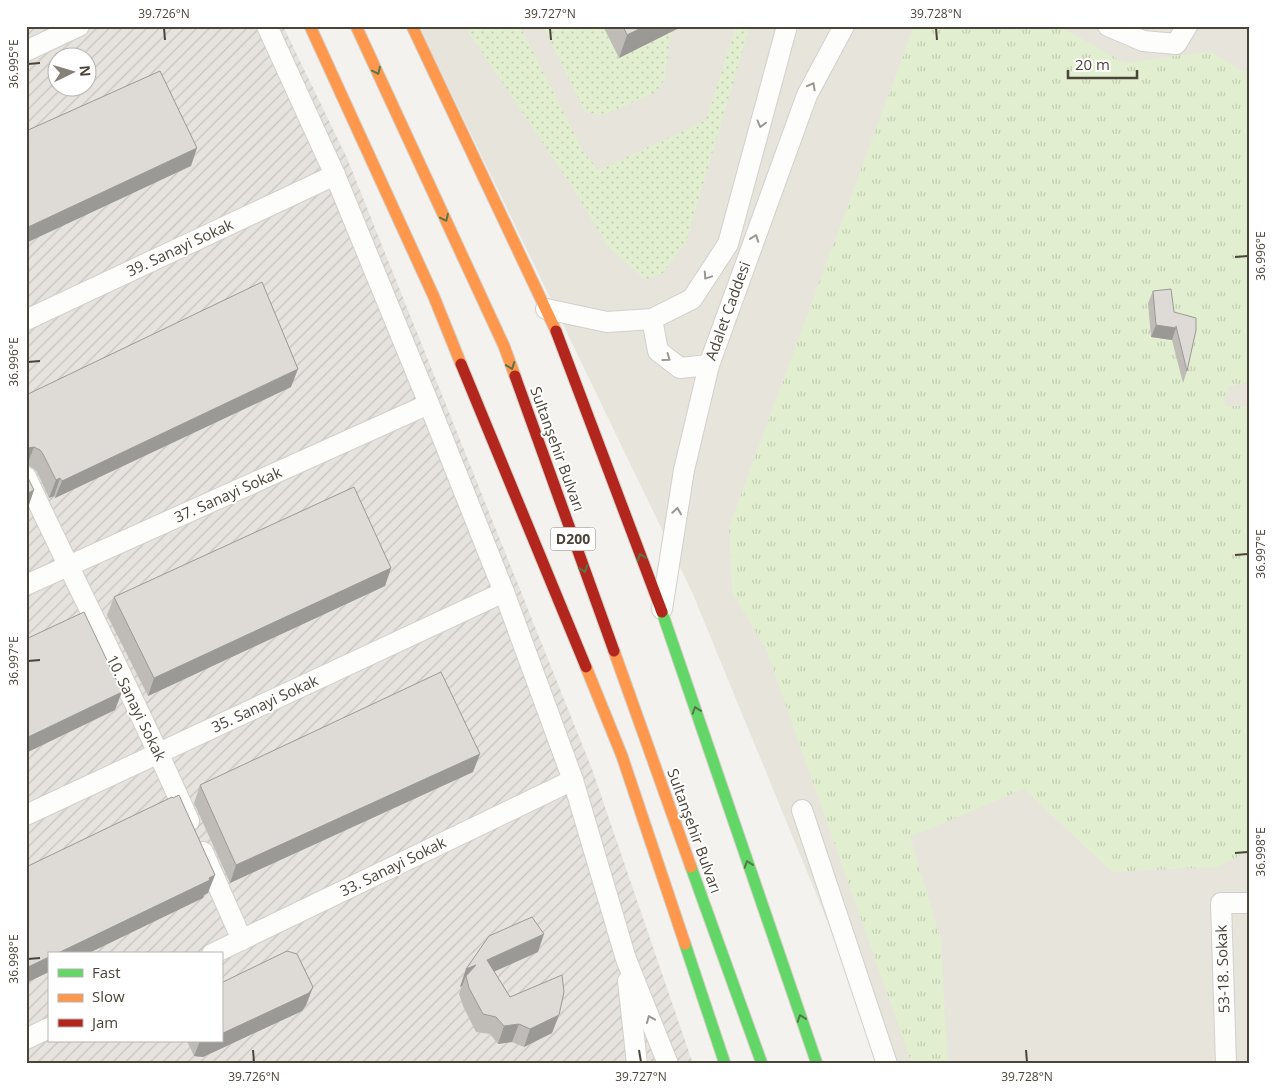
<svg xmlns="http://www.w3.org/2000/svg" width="1275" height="1090" font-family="'Open Sans',sans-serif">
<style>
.residential{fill:#e7e4dc}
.industrial{fill:url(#industrial-furrows);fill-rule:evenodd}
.grass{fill:url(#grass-dots)}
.park{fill:url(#park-tufts)}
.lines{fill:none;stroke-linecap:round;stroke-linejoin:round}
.street-casing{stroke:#d2d0cb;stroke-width:22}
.fast-casing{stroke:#d3cfc5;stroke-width:13}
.slow-casing{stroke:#d3cfc5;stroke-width:13}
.jam-casing{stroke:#d3cfc5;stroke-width:13}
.street{stroke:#fdfdfc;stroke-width:20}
.fast{stroke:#63d668;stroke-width:11}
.slow{stroke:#ff974d;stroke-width:11}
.jam{stroke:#b3261e;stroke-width:11}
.wall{fill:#bfbcb8}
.shaded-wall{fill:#9b9996}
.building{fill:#dedbd6;stroke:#9b9996}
.oneway{stroke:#537749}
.oneway2{stroke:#9b9791}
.ticks{fill:none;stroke:#4b4439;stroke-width:2}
.labels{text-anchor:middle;stroke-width:4;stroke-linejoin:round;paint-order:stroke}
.shield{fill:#fff;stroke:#817c74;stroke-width:1}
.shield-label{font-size:14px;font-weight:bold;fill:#4b4439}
.street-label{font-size:15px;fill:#4b4439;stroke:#fff}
.neatline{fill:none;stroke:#4b4439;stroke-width:2}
.ticks-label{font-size:12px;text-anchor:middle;fill:#4b4439}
</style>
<defs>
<pattern id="industrial-furrows" width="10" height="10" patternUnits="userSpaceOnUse" patternTransform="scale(1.25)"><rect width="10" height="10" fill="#e6e2de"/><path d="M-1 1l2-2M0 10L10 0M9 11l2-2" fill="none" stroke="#c7c3bf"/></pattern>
<pattern id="grass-dots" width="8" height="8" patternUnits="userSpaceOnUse" patternTransform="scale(1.25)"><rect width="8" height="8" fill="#e1eecf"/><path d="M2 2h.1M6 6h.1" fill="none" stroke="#c3cdb2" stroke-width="1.8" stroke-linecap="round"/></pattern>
<pattern id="park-tufts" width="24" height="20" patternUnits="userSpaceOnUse" patternTransform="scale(1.25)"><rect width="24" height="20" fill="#e1eecf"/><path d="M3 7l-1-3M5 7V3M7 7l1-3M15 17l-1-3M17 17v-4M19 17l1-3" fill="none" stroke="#c3cdb2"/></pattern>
</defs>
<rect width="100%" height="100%" fill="#f4f2ee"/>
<polygon class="residential" points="419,26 1249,26 1249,1064 886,1064 692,592"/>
<path class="industrial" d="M 26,26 L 283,26 L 347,158 L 592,769 L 693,1064 L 26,1064 ZM 58,58 L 88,58 L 88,88 L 58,88 ZM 49,954 L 221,954 L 221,1041 L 49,1041 Z"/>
<g class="grass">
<polygon points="467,26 520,26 584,153 599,170 706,120 736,26 750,26 686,242 663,273 646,280 609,248 571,185 469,33"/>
<polygon points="543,26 603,26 619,58 671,32 665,79 656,92 604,115 585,112"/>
</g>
<polygon class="park" points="914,26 1059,26 1125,63 1210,51 1240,70 1249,72 1249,382 1228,387 1224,406 1246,406 1249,409 1249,851 1217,867 1112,872 1024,789 910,837 941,940 948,1064 912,1064 766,649 732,592 729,527"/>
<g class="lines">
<g class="street-casing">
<g id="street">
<polyline points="267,26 335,175 429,404 504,592 573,780 626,959 668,1064"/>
<polyline points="1108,26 1143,41 1176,44 1187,26"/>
<polyline points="26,51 79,26"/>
<polyline points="546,309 607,322 652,319 692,299 728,244 787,26"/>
<polyline points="652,319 658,351 680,368 709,365"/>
<polyline points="26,320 335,175"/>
<path d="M 26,477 C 80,592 138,705 189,821"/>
<polyline points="26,585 429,404"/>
<polyline points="662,609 684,470 709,365 807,95 844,26"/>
<polyline points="802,810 887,1064"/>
<polyline points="26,815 504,592"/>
<polyline points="203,852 242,940"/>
<polyline points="212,954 573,780"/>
<polyline points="628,981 637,1064"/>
<polyline points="26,1039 49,1028"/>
<polyline points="1226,1064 1221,903 1249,903"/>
</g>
</g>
<g class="fast-casing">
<g id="fast">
<polyline points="662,612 817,1064"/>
<polyline points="691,867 762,1064"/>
<polyline points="685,944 725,1064"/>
</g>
</g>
<g class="slow-casing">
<g id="slow">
<polyline points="310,26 434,297 461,364"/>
<polyline points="356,26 504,346 515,376"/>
<polyline points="412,26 556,331"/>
<polyline points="614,651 691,867"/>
<polyline points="586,667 622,756 685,944"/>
</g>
</g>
<g class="jam-casing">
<g id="jam">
<polyline points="556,331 662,612"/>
<polyline points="461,364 586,667"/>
<polyline points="515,376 614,651"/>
</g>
</g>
<use href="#street" class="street"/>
<use href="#fast" class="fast"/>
<use href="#slow" class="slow"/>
<use href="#jam" class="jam"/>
</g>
<g class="wall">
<polygon points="603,26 683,26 619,58"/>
<polygon points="1153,291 1174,312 1187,371 1183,383 1172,340 1151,337 1148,303"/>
<polygon points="291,387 55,498 54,496 49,498 37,472 33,468 27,465 26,395"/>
<polygon points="391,568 385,586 148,696 107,615 114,597"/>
<polygon points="473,772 230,883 194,803 200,785"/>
<polygon points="538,952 494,971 510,997 559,1015 552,1033 524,1047 512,1042 498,1044 490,1034 476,1032 463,1006 459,994 462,986 460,987 466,969"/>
<polygon points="313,987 306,1005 302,1011 203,1057 194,1056 187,1041 221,1041"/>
</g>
<g class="shaded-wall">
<polygon points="645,26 683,26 619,58 627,35"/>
<polygon points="197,148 191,166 26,243 26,228"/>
<polygon points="1156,325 1176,328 1172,340 1151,337"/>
<polygon points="298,369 291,387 55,498 62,481"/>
<polygon points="34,447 27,465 26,465 26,450 28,448"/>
<polygon points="60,478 54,496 49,498 56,480"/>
<polygon points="34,490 28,508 26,509 26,494"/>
<polygon points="391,568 385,586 148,696 154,678"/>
<polygon points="122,692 115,710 26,753 26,738"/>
<polygon points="480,754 473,772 230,883 236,865"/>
<polygon points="215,875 208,893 204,895 203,898 87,954 56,954"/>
<polygon points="544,934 538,952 480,978 487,960"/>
<polygon points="49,957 49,972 26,983 26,968"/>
<polygon points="476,965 466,976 462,986 460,987 466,969"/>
<polygon points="313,987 306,1005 302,1011 203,1057 194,1056 200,1041 221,1041 221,1034"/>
<polygon points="559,1015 552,1033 524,1047 530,1029"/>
<polygon points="519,1024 512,1042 498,1044 504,1026"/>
</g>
<g class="building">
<polygon points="623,26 645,26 627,35"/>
<polygon points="160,71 197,148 26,228 26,131"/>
<polygon points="262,282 298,369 62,481 60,478 56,480 43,454 40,450 34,447 28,448 26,450 26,395"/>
<polygon points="1171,289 1174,312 1196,318 1196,330 1187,371 1176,326 1176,328 1156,325 1153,291"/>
<polygon points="26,474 34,490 26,494"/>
<polygon points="354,487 391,568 154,678 114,597"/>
<polygon points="84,612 122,692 26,738 26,639"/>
<polygon points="441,672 480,754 236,865 200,785"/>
<polygon points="179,795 215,875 209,878 210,880 56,954 49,954 49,957 26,968 26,867 172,797 173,798"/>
<polygon points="532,917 544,934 487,960 510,997 562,975 564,992 559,1015 530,1029 519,1024 504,1026 496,1017 483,1014 469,988 466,976 476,965 466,969 489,936"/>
<polygon points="287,951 297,954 313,987 309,993 221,1034 221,983"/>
</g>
<defs><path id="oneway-chevron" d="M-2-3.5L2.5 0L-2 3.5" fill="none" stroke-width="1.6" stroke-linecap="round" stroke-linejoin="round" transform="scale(1.25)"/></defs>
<g class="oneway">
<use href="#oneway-chevron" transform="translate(377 71) rotate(65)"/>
<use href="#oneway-chevron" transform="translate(445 218) rotate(65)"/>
<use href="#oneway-chevron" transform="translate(511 366) rotate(70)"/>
<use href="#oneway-chevron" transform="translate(641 557) rotate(-111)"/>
<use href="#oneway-chevron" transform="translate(584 569) rotate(70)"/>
<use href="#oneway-chevron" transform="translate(696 710) rotate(-109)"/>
<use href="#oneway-chevron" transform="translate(748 864) rotate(-109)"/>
<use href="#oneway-chevron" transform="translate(801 1018) rotate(-109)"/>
</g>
<g class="oneway2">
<use href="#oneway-chevron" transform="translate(812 86) rotate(-61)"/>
<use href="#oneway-chevron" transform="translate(761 124) rotate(105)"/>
<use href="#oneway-chevron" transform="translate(755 238) rotate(-70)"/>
<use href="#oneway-chevron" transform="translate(707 276) rotate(124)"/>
<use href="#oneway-chevron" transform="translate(667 358) rotate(36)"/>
<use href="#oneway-chevron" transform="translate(677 511) rotate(-81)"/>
<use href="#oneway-chevron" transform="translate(650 1019) rotate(-112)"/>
</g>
<path class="ticks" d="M 164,28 L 165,40M 550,28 L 551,40M 936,28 L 937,40M 28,64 L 40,63M 1235,257 L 1248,256M 28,362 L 40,361M 1235,555 L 1248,554M 28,661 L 40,660M 1235,853 L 1248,852M 28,959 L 40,958M 253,1050 L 254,1062M 639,1050 L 641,1062M 1026,1050 L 1027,1062"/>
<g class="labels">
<rect class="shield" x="550.5" y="527.5" width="45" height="23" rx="4"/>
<g class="shield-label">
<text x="573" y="544">D200</text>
</g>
<g class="street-label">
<text transform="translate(180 248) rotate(-25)" y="5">39. Sanayi Sokak</text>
<text transform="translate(728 311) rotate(-70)" y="5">Adalet Caddesi</text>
<text transform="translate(557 449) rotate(70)" y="5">Sultanşehir Bulvarı</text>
<text transform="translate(228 495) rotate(-24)" y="5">37. Sanayi Sokak</text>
<text transform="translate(265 704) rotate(-25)" y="5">35. Sanayi Sokak</text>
<text transform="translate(136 708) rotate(64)" y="5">10. Sanayi Sokak</text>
<text transform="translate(694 831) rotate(70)" y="5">Sultanşehir Bulvarı</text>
<text transform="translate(393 867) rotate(-26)" y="5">33. Sanayi Sokak</text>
<text transform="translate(1223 969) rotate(-92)" y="5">53-18. Sokak</text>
</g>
</g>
<rect width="1275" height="1090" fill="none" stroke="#ffffff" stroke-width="55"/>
<rect x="48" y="952" width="175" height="90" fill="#ffffff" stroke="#b7b4b0"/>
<rect x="58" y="969" width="25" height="8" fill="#63d668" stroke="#b7b4b0"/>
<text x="92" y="978" font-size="15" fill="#4b4439">Fast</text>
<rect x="58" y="994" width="25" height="8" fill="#ff974d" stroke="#b7b4b0"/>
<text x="92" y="1002" font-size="15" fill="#4b4439">Slow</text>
<rect x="58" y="1019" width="25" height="8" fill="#b3261e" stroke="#b7b4b0"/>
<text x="92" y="1028" font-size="15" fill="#4b4439">Jam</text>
<g transform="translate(72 72) rotate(85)"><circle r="24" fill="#ffffff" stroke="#b7b4b0"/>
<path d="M0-4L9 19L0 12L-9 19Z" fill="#868178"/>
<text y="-8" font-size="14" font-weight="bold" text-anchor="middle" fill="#4b4439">N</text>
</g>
<path d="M1068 70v8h69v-8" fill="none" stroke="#4b4439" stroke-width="2.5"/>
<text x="1075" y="70" font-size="15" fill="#4b4439" stroke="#ffffff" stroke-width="4" paint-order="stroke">20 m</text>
<rect x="28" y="28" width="1220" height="1034" class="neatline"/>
<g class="ticks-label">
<text x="164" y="18">39.726°N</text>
<text x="550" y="18">39.727°N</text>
<text x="936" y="18">39.728°N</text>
<text transform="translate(14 64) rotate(-90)" y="4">36.995°E</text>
<text transform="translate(1261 256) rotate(-90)" y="4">36.996°E</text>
<text transform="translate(14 362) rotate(-90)" y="4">36.996°E</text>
<text transform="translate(1261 554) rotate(-90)" y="4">36.997°E</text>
<text transform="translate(14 661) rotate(-90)" y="4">36.997°E</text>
<text transform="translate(1261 852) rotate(-90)" y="4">36.998°E</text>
<text transform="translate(14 959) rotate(-90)" y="4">36.998°E</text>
<text x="254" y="1081">39.726°N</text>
<text x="641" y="1081">39.727°N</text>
<text x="1027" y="1081">39.728°N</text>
</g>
</svg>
